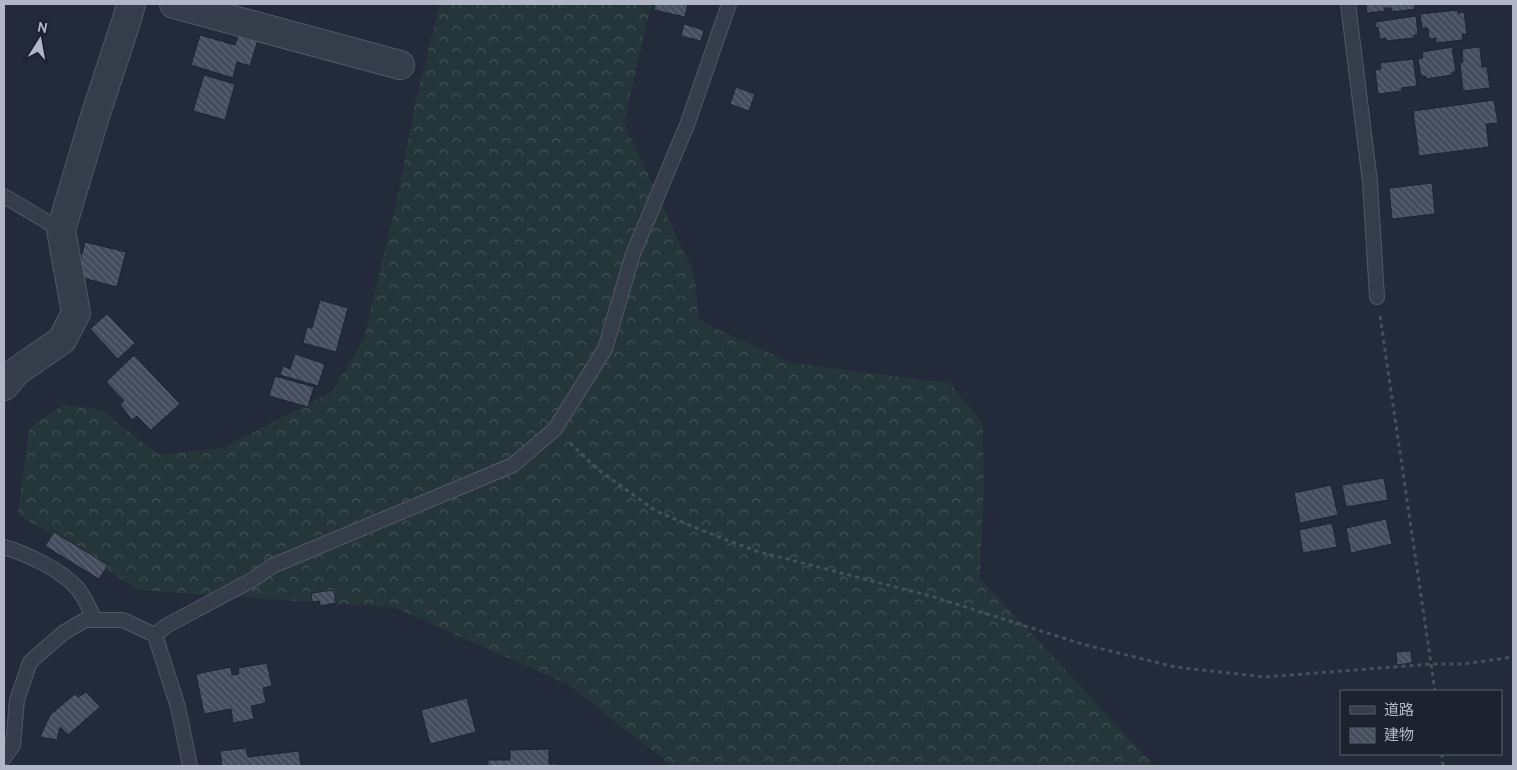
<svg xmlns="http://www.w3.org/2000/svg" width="1517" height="770" font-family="Cabin,'Noto Sans JP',sans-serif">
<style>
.forest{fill:url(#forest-crowns)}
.building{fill:url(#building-back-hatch);stroke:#1e2430}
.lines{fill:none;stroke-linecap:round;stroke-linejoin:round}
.lane-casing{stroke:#515764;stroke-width:16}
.street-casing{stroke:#515764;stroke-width:30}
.path{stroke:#425358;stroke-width:3;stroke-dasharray:4 4;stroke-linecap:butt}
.lane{stroke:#363d4a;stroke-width:14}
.street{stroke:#363d4a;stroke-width:28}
</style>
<defs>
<pattern id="forest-crowns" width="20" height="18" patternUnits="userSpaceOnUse" patternTransform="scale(1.25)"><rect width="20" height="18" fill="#25363a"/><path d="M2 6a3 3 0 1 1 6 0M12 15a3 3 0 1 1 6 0" fill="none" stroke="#425155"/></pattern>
<pattern id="building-back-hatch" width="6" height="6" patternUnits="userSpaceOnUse" patternTransform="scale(1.25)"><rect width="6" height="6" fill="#444d5e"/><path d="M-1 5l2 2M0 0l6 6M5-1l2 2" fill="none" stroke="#5d6474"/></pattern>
</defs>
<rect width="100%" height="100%" fill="#232a39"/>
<polygon class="forest" points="440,4 651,4 624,123 695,276 698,320 791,363 949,383 983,423 984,486 980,578 1148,759 1154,766 672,766 567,684 396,608 139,590 18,514 29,428 64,405 101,410 159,455 223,448 333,391 364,338 397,200 416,99"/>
<g class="building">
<polygon points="655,4 688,4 685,17 654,10"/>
<polygon points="1366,4 1415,4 1415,9 1392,12 1391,8 1384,8 1385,11 1367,13"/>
<polygon points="1458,10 1458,13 1464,12 1467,34 1462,34 1463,40 1436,43 1436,38 1429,39 1428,28 1422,28 1420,14"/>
<polygon points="1416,16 1418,35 1414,35 1414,38 1386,41 1386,38 1380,39 1378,27 1376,28 1375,22"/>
<polygon points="684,24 704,30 701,41 681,36"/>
<polygon points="240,30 259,36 250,66 237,62 233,78 191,65 200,35 235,45"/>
<polygon points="1452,47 1456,72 1452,72 1452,75 1426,79 1426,76 1421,76 1418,59 1423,58 1422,52"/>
<polygon points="1480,47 1482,67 1487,67 1490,88 1463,91 1460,63 1463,62 1462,49"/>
<polygon points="1413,59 1417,86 1401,88 1402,91 1378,94 1375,70 1381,69 1380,63"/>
<polygon points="204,75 235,84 225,120 193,111"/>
<polygon points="736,87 755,94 749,111 730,104"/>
<polygon points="1494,100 1498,123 1486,124 1489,147 1419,156 1413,111"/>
<polygon points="1432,183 1435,214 1392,219 1389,188"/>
<polygon points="85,242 126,252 117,287 76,276"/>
<polygon points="320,300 348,308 336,352 303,343 307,327 312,328"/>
<polygon points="107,314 135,343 118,359 90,329"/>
<polygon points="295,354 325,364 318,386 280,375 283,366 290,369"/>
<polygon points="134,355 180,404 151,430 137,416 132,420 120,404 124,401 106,382"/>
<polygon points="275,376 314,387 308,407 269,396"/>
<polygon points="1384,478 1388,500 1346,507 1342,485"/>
<polygon points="1331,485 1338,515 1300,523 1294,493"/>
<polygon points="1386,519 1392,544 1351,553 1346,528"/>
<polygon points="1332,523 1337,547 1303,553 1299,530"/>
<polygon points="54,532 108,565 99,579 45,546"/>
<polygon points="334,590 336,603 320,606 319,601 312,602 311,593"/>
<polygon points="1411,651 1412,663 1397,665 1396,652"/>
<polygon points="267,663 272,686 263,688 266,703 251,706 254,719 233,723 231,709 204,714 196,674 231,667 232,675 239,674 238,668"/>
<polygon points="86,692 100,707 68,735 60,727 57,740 40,737 50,715 75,694 78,697"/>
<polygon points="467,698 476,732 430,744 421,710"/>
<polygon points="246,748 248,757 299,751 301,766 222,766 220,751"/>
<polygon points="549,749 549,764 559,764 559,766 488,766 488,760 510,760 510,750"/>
</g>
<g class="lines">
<g class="lane-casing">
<g id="lane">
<polyline points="1348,4 1370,182 1377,297"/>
<polyline points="4,196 61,230"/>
<path d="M 4,547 C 27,554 62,570 78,589 C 85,598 90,610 95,620"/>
<polyline points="155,635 166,626 254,579 272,566 513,465 555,429 605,349 633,254 687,125 729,4"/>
<polyline points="4,758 13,745 17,700 30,662 63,633 85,620 123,620 155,635 178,707 190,766"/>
</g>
</g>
<g class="street-casing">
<g id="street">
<polyline points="174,4 400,65"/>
<polyline points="4,386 17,371 62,340 76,313 61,230 95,116 126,22 131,4"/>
</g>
</g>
<g class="path">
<polyline points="1380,316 1435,691"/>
<polyline points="570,443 596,468 656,511 706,532 756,551 934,597 1082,644 1175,667 1265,677 1432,664 1463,664 1513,657"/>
<polyline points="1442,754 1443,766"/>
</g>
<use href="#lane" class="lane"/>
<use href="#street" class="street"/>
</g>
<rect width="1517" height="770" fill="none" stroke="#b1b7c6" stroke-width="10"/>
<rect x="1340" y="690" width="162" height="65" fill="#1c222e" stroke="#585e6b"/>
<rect x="1350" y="706" width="25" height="8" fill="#363d4a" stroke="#585e6b"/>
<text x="1384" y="715" font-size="15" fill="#b1b7c6">道路</text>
<rect x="1350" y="728" width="25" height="15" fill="url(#building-back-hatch)" stroke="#585e6b"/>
<text x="1384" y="740" font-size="15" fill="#b1b7c6">建物</text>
<g transform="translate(40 40) rotate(11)" stroke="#1c222e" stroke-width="4" paint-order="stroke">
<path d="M0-4L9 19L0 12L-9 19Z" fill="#b1b7c6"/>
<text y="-8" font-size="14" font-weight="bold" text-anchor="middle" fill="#b1b7c6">N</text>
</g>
</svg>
